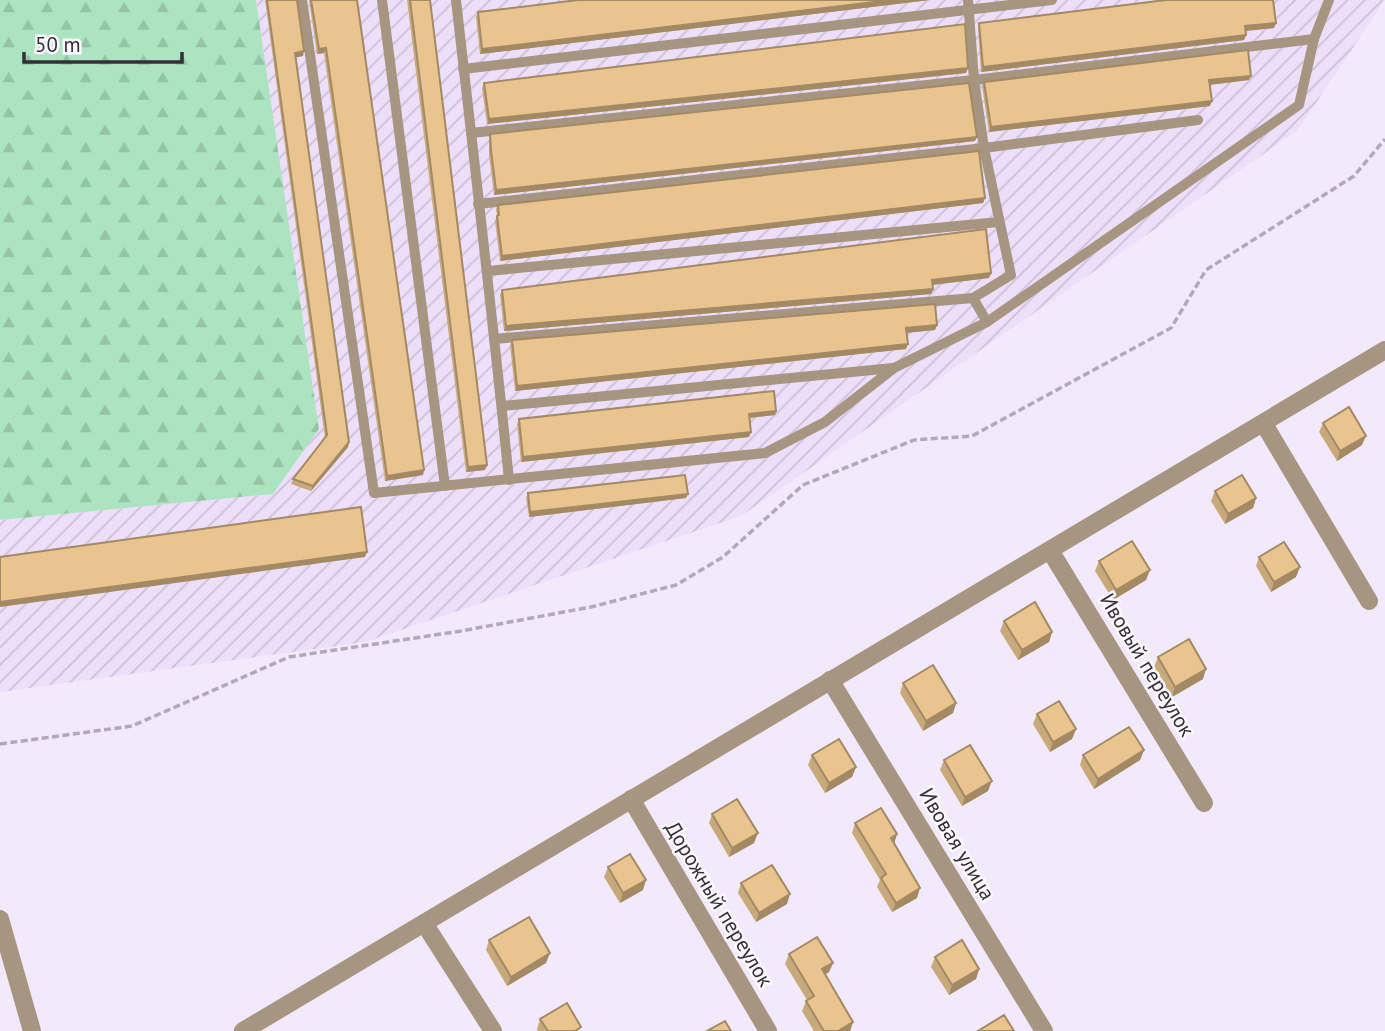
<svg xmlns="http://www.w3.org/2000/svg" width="1385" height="1031" font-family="'PT Sans',sans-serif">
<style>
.industrial{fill:url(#industrial-furrows)}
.forest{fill:url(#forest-firs)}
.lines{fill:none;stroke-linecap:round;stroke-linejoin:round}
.path{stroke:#b1a9b8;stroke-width:3.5;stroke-dasharray:7 3.5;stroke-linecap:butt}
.lane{stroke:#a69681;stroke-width:10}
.street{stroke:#a69681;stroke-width:18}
.wall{fill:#c8a97b}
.shaded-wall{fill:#a38964}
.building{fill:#e9c48f;stroke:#a38964;stroke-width:2}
.labels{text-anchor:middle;stroke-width:5;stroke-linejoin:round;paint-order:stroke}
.street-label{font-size:21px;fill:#332f37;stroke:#fcfafe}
</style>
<defs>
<pattern id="industrial-furrows" width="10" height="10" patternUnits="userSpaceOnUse" patternTransform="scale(1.75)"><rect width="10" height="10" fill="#eddefa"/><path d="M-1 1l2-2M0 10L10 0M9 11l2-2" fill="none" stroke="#ccbfd7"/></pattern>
<pattern id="forest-firs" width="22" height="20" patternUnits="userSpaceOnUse" patternTransform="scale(1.75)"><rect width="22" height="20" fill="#ace4c1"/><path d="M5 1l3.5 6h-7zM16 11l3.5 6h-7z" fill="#94c4a6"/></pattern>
</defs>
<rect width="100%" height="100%" fill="#f3e9fd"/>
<polygon class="industrial" points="256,0 1385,0 1298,130 741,516 365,642 0,692 0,520 272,494 319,429"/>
<polygon class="forest" points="0,0 256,0 319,429 273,494 0,520"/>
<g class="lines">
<polyline class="path" points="0,744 132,726 289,657 461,631 591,607 676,585 723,557 803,485 914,440 972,436 1171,328 1206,270 1354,176 1385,139"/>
<g class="lane">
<polyline points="302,0 374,493 765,453 825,422 894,368 987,322 1299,105 1314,39 1329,0"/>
<polyline points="382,0 445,486"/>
<path d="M 456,0 C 474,160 493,320 509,480"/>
<polyline points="968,0 974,80 984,148 1011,275 973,298"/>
<polyline points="463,69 1052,0"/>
<polyline points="471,133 974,80 1314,39"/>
<polyline points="478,204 984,148 1198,120"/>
<polyline points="488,271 999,222"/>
<polyline points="494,339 973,298 987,322"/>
<polyline points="502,406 893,368"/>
</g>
<g class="street">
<polyline points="1264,424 1369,601"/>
<polyline points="1051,552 1204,803"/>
<polyline points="830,680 1044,1031"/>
<polyline points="631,799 768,1031"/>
<polyline points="0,919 32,1031"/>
<polyline points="424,923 493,1031"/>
<polyline points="243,1031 1385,350"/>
</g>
</g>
<g class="wall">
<polygon points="265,0 297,0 303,56 296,57 349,442 348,447 311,491 291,484 293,479 325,438"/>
<polygon points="309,0 357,0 424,470 423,475 385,481 324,53 317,54"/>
<polygon points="407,0 430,0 485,470 466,472"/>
<polygon points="578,0 930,0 480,54 476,17 478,12"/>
<polygon points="979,23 1276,23 1274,28 1246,31 1246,35 1244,40 981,72 978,28"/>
<polygon points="968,68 966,73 487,124 482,88 484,83"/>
<polygon points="1249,80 1210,85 1210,106 989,132 982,86 984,82"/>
<polygon points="490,134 975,141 494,195 489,155 489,139"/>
<polygon points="985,198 983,203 500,261 495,221 497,216 496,209 498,205"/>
<polygon points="989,278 933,285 933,289 931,294 504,331 500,295 502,290"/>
<polygon points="937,325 935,330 906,333 906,349 515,391 510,345 512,340"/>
<polygon points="776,411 775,415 749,418 749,437 521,462 517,424 519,419"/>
<polygon points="1323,423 1362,445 1337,461 1319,432"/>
<polygon points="1215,491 1256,498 1253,508 1225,524 1211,501"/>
<polygon points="528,493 686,498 529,517 526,498"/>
<polygon points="1259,557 1296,577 1271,592 1256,566"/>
<polygon points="1099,561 1146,580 1113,600 1095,571"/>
<polygon points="1004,621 1052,632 1049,642 1018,660 1000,631"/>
<polygon points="1158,657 1203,679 1172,697 1154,667"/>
<polygon points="903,683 956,703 953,713 923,731 900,693"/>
<polygon points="1037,714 1076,729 1072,739 1050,752 1033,724"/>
<polygon points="1144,750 1140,760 1094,789 1080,765 1083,755"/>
<polygon points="812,755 856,767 852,777 825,793 808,765"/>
<polygon points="944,760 988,791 962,806 940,770"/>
<polygon points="712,814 754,843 729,857 709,823"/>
<polygon points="855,823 897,834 894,843 917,898 892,912 877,887 880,880 852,833"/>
<polygon points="608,867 643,890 620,903 604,877"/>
<polygon points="741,883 787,904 756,922 738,893"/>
<polygon points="489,940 546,963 507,986 486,950"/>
<polygon points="789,954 833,963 829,972 825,975 853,1022 850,1031 814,1031 802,1011 806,1001 807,1000 785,964"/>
<polygon points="935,957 979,969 976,979 949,995 931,967"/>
<polygon points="540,1019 580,1031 538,1031 537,1029"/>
</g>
<g class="shaded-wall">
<polygon points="891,0 930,0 480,54 482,49"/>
<polygon points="1276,23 1274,28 1243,31 1245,26"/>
<polygon points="1246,35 1244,40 981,72 983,67"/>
<polygon points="326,48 324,53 317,54 319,49"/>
<polygon points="304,51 303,56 293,58 295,53"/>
<polygon points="968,68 966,73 487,124 489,119"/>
<polygon points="1251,76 1249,80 1208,85 1209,80"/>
<polygon points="1212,101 1210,106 989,132 991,127"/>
<polygon points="977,137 975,141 494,195 496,190"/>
<polygon points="985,198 983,203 500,261 502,256"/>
<polygon points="991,273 989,278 931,285 932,280"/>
<polygon points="933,289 931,294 504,331 506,326"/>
<polygon points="937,325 935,330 904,333 906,328"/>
<polygon points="908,344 906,349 515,391 517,386"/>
<polygon points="776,411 775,415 747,418 749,414"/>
<polygon points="751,432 749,437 521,462 523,457"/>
<polygon points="1366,436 1362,445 1337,461 1340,451"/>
<polygon points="349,442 348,447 311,491 313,486"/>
<polygon points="487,465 485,470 466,472 468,467"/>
<polygon points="424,470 423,475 385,481 387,476"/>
<polygon points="688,494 686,498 529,517 530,512"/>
<polygon points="1256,498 1253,508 1225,524 1228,514"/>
<polygon points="367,552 365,557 0,607 0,602"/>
<polygon points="1300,567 1296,577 1271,592 1274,582"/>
<polygon points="1150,570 1146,580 1113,600 1116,590"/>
<polygon points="1052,632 1049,642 1018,660 1022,650"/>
<polygon points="1206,669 1203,679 1172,697 1175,687"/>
<polygon points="956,703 953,713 923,731 926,721"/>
<polygon points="1076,729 1072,739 1050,752 1053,742"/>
<polygon points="1144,750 1140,760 1094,789 1098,779"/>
<polygon points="856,767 852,777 825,793 829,783"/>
<polygon points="992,781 988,791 962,806 965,797"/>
<polygon points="758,833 754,843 729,857 732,848"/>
<polygon points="897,834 894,844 891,838"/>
<polygon points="646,880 643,890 620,903 623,893"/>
<polygon points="920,888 917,898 892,912 896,903"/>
<polygon points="790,894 787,904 756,922 759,913"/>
<polygon points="550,953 546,963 507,986 511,977"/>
<polygon points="833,963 829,972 818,979 822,969"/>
<polygon points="979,969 976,979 949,995 952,985"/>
<polygon points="853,1022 850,1031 838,1031"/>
</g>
<g class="building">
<polygon points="267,0 297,0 304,51 295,53 349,442 313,486 293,479 327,435"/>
<polygon points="311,0 357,0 424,470 387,476 326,48 319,49"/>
<polygon points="410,0 430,0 487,465 468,467"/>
<polygon points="578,0 891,0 482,49 478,12"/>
<polygon points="1166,0 1273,0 1276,23 1245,26 1246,35 983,67 979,23"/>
<polygon points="965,24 968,68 489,119 484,83"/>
<polygon points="1248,50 1251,76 1209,80 1212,101 991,127 984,82"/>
<polygon points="969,83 977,137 496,190 491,150 490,134"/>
<polygon points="979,151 985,198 502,256 497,216 499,215 498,205"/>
<polygon points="986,229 991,273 932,280 933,289 506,326 502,290"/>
<polygon points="935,304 937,325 906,328 908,344 517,386 512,340"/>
<polygon points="774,391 776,411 749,414 751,432 523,457 519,419"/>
<polygon points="1349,407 1366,436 1340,451 1323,423"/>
<polygon points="685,475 688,494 530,512 528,493"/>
<polygon points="1242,475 1256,498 1228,514 1215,491"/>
<polygon points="361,507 367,552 0,602 0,557"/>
<polygon points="1132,541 1150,570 1116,590 1099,561"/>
<polygon points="1284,542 1300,567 1274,582 1259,557"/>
<polygon points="1035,602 1052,632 1022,650 1004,621"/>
<polygon points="1189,639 1206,669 1175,687 1158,657"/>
<polygon points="933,665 956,703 926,721 903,683"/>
<polygon points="1059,701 1076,729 1053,742 1037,714"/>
<polygon points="1129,727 1144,750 1098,779 1083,755"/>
<polygon points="839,739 856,767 829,783 812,755"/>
<polygon points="970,745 992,781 965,797 944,760"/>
<polygon points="737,799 758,833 732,848 712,814"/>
<polygon points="881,808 897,834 891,838 920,888 896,903 881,878 886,874 855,823"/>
<polygon points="630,854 646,880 623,893 608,867"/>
<polygon points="772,865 790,894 759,913 741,883"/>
<polygon points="529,917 550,953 511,977 489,940"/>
<polygon points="817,937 833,963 822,969 853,1022 838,1031 824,1031 806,1001 814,996 789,954"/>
<polygon points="962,940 979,969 952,985 935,957"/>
<polygon points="567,1003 581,1027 575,1031 548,1031 540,1019"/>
<polygon points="1004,1015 1014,1031 978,1031"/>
<polygon points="725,1021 731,1031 707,1031"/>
</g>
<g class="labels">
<g class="street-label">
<text transform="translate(1147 665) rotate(59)" y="7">Ивовый переулок</text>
<text transform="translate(957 844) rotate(59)" y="7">Ивовая улица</text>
<text transform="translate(719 904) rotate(59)" y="7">Дорожный переулок</text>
</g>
</g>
<path d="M24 52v10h158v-10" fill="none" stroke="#332f37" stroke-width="3.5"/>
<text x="35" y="52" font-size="21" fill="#332f37" stroke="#fcfafe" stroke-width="5" paint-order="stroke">50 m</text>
</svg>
